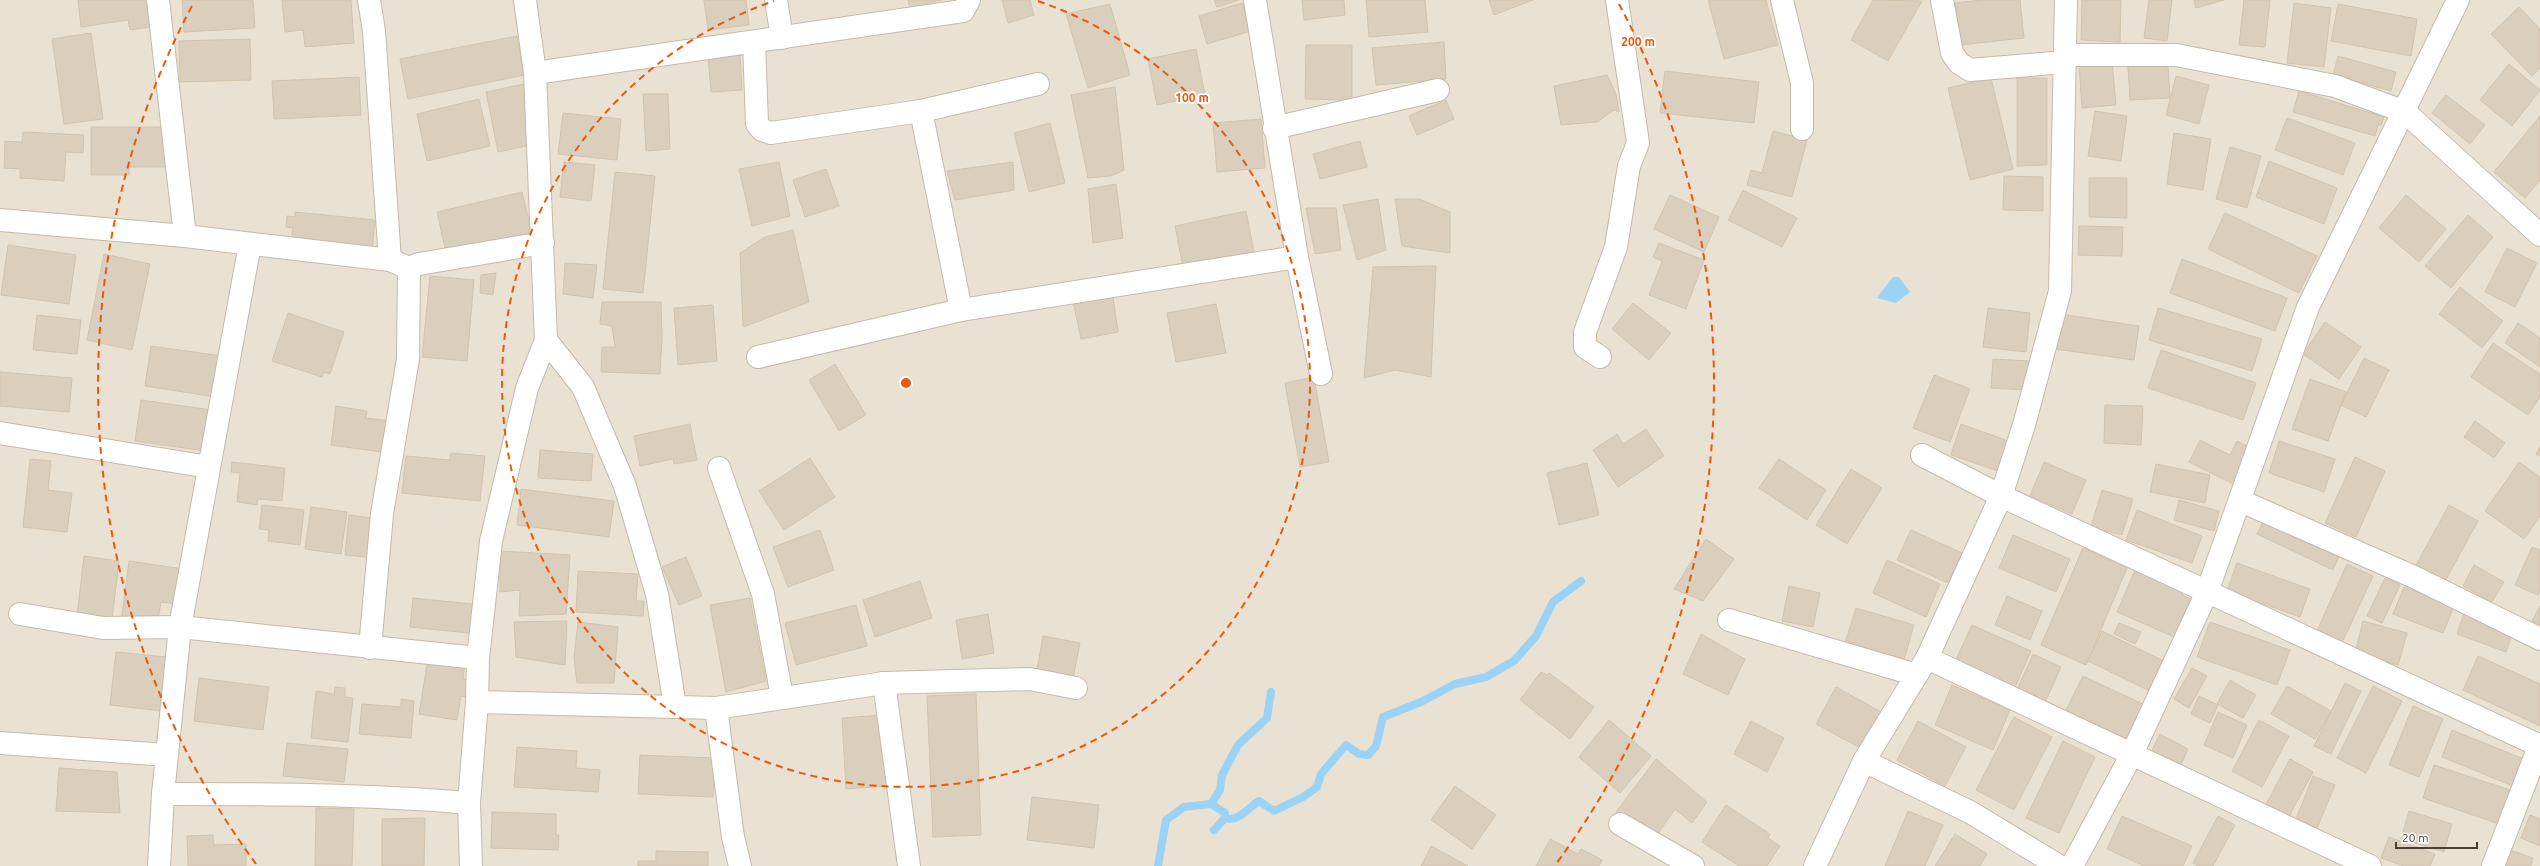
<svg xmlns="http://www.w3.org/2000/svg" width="2540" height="866" font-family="Ubuntu,sans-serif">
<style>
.residential{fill:#e9e2d3}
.water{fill:#9bd3f7}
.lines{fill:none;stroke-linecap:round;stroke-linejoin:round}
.stream{stroke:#9bd3f7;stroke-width:8}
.building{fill:#dacebd;stroke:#d3c3ac}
.minor-casing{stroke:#c4baaa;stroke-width:24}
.minor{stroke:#fff;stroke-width:22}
.ring{fill:none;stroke:#e8590c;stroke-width:2;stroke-dasharray:7 5}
.centre{fill:#e8590c;stroke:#fff;stroke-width:2}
.ring-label{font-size:12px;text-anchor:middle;font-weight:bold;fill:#e8590c;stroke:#fff;stroke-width:3.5;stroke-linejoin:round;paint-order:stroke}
</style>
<rect width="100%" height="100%" fill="#f4f0e5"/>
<rect class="residential" x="0" y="0" width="2540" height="866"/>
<polygon class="water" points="1893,277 1899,277 1910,292 1896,303 1877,298"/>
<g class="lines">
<g class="stream">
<path d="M 1211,804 L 1225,813 L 1225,818 C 1238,823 1249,807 1259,801 L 1274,811 L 1303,797 L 1317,787 L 1321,774 L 1346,745 L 1359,754 L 1368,755 L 1376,746 L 1383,717 L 1421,702 L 1455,684 L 1486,677 L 1514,661 L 1536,636 L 1553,602 L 1581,581"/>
<polyline points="1214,830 1225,818"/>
<polyline points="1158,866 1166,820 1184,807 1211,804 1220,790 1222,775 1238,745 1267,718 1271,692"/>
</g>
</g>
<g class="building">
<polygon points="78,0 146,0 150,27 130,30 128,20 81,27"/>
<polygon points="182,0 253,0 255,28 184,32"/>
<polygon points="282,0 351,0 354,43 305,47 303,30 285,32"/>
<polygon points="704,0 746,0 749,25 708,30"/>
<polygon points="908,0 941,0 910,8"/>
<polygon points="1002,0 1030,0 1034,15 1008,23"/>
<polygon points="1214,0 1239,0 1217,7"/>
<polygon points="1302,0 1344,0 1345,15 1304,20"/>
<polygon points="1366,0 1425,0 1428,32 1369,37"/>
<polygon points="1489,0 1533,0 1494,15"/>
<polygon points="1708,0 1766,0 1778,45 1724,59"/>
<polygon points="1873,0 1922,1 1888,61 1851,40"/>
<polygon points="1981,0 2020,0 2024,38 1960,45 1955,3"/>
<polygon points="2082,0 2121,0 2120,42 2081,40"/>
<polygon points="2149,0 2172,0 2167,41 2144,38"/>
<polygon points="2194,0 2224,0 2196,8"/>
<polygon points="2244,0 2270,0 2265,47 2239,45"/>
<polygon points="1242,3 1251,31 1207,44 1199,16"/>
<polygon points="2294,3 2331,8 2324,67 2287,63"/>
<polygon points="1110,4 1130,75 1088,88 1066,14"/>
<polygon points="2338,4 2417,19 2411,56 2331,41"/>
<polygon points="2519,7 2540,29 2540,68 2532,76 2491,34"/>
<polygon points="91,33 103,119 64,124 52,39"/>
<polygon points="517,36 524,75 408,99 400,59"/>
<polygon points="250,39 251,80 180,82 179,41"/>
<polygon points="1444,42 1446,79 1376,85 1372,48"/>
<polygon points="1306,45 1352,45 1352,100 1305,99"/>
<polygon points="1196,49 1205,95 1157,105 1148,59"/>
<polygon points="740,55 742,90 711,92 708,57"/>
<polygon points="2338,56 2396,72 2391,91 2333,75"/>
<polygon points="2112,61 2116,105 2082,108 2079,64"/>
<polygon points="2509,64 2540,90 2512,126 2480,100"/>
<polygon points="2168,65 2170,98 2130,100 2128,67"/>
<polygon points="1665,71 1759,82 1754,123 1660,113"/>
<polygon points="1607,75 1616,94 1619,112 1614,110 1597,122 1561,125 1554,86"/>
<polygon points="2176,76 2209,85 2199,124 2166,115"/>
<polygon points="359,77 361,115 274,119 272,81"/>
<polygon points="1991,78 2013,169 1970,180 1948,88"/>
<polygon points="2017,78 2047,78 2047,165 2017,166"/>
<polygon points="524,84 536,144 498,152 486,92"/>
<polygon points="1115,87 1124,170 1111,176 1088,178 1071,95"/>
<polygon points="2299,91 2384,117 2381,125 2378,125 2375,136 2293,112"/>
<polygon points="643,94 668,94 670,149 646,151"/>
<polygon points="2446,95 2485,125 2470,144 2432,113"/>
<polygon points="479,99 490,146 427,161 417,114"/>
<polygon points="1446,100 1454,119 1417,135 1409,116"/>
<polygon points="2095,111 2127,116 2121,161 2088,156"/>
<polygon points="563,113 621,119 617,160 558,154"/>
<polygon points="2540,116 2540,180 2525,198 2494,172"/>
<polygon points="2287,118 2355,143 2343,175 2275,150"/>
<polygon points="1261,119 1265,168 1217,172 1213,123"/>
<polygon points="1050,123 1065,183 1029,192 1014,133"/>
<polygon points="91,127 167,127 166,167 129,167 129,175 91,175"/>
<polygon points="1773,131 1807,140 1792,197 1747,185 1751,170 1762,173"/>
<polygon points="23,132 84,135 83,153 66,152 64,181 20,178 20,169 4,168 5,141 22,142"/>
<polygon points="2174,133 2211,139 2203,190 2167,184"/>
<polygon points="1360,141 1367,167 1320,179 1313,154"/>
<polygon points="2230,147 2261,156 2247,208 2216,199"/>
<polygon points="2269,161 2337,188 2324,224 2256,197"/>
<polygon points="564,162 595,165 591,201 560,197"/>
<polygon points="779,162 790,216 752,226 739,169"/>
<polygon points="1013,162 1014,190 955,200 947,171"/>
<polygon points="826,169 839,206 805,217 793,180"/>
<polygon points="615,172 655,176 643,293 603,289"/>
<polygon points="2004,176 2043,177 2043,211 2003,210"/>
<polygon points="2089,178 2127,178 2127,218 2089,217"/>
<polygon points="1116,184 1123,238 1093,243 1088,189"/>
<polygon points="1743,190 1797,218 1782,247 1728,220"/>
<polygon points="522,192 533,237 447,257 437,212"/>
<polygon points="1670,195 1719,217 1704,252 1654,229"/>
<polygon points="2406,195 2446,229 2419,262 2379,228"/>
<polygon points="1378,199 1386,250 1357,260 1343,205"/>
<polygon points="1395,199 1419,199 1450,212 1450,253 1402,246"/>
<polygon points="1306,208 1336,208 1341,250 1315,254"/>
<polygon points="1246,211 1255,257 1184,272 1175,226"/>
<polygon points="295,212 375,220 372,250 291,242 293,228 286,227 287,216 295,217"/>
<polygon points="2225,213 2317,256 2299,293 2208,249"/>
<polygon points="2468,215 2493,237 2451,288 2425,266"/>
<polygon points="2079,226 2123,227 2122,256 2078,255"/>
<polygon points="793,230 809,302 743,327 740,253 765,237"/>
<polygon points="1659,243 1704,260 1686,309 1649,295 1662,261 1653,257"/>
<polygon points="8,245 76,255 69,304 1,295"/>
<polygon points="2507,248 2537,263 2515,307 2485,292"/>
<polygon points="104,254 150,264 132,350 87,340"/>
<polygon points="2182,259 2287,298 2275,331 2170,293"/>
<polygon points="565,263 597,265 593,298 563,294"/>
<polygon points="1436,266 1431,377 1395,370 1364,378 1373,267"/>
<polygon points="496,273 493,295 480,293 481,275"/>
<polygon points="430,276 474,280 467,361 422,357"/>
<polygon points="2460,287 2503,321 2482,348 2439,314"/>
<polygon points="1112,290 1118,332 1081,339 1072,296"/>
<polygon points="602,302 661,302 662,339 660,374 601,372 602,347 615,347 612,326 600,324"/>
<polygon points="1633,303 1671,333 1649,360 1612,329"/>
<polygon points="1216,304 1226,353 1176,362 1167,313"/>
<polygon points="713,305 717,361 678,365 674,308"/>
<polygon points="1988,308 2030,313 2026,352 1983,347"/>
<polygon points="2158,308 2262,339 2252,371 2149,340"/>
<polygon points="288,313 344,332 330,374 324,372 322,377 272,361"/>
<polygon points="2060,314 2139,326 2134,360 2055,349"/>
<polygon points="37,315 81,320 77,354 33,350"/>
<polygon points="2325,322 2361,347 2339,379 2303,354"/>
<polygon points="2518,323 2540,338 2540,367 2505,343"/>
<polygon points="2493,343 2540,374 2540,397 2528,415 2471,377"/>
<polygon points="151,346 222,356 216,397 145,386"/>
<polygon points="2161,350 2256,383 2243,420 2148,388"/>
<polygon points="2364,358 2389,370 2366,417 2341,405"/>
<polygon points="1993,359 2029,361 2028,390 1991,388"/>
<polygon points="835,364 866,415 839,431 809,380"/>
<polygon points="0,372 72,378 69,412 0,406"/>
<polygon points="1934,375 1970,389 1950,442 1913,428"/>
<polygon points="1314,377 1329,462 1300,467 1285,383"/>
<polygon points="2310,379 2346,392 2328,441 2292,429"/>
<polygon points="141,400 212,410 206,451 135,441"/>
<polygon points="2105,405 2143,406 2141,445 2104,443"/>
<polygon points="336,406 367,411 366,418 392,421 388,453 331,445"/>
<polygon points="2475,421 2505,443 2494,458 2464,437"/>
<polygon points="690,424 697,460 674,464 673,459 640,466 634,436"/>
<polygon points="1961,424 2014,443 2004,473 1951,455"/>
<polygon points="1646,429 1664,456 1618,487 1593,450 1617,434 1623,444"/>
<polygon points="2200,440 2230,455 2237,441 2253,449 2235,485 2189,462"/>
<polygon points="2279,441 2335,459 2324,492 2269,473"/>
<polygon points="2540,447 2540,456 2536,454"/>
<polygon points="540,450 593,454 591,481 538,478"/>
<polygon points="451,453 485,456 480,501 402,493 406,456 450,460"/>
<polygon points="2355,457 2385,471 2356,537 2325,523"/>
<polygon points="810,458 835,497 784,530 759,491"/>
<polygon points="30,459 51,461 48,490 72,493 67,532 23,527"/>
<polygon points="1779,459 1826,490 1807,520 1759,488"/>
<polygon points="232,462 285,468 282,501 258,499 257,505 237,502 240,473 231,472"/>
<polygon points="2044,462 2086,480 2072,514 2030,496"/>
<polygon points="2519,462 2540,477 2540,516 2524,539 2485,511"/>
<polygon points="1587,463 1599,515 1559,525 1547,473"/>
<polygon points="2156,464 2210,475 2205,503 2150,492"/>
<polygon points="1851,469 1882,488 1847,544 1816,525"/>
<polygon points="521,489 614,501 609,537 517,525"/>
<polygon points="2102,490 2133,499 2122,535 2091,527"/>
<polygon points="2179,500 2219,511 2214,531 2174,520"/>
<polygon points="262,505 304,510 300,545 268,541 269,530 259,529"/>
<polygon points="2449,505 2478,521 2444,583 2415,567"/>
<polygon points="311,507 347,512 341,554 305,549"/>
<polygon points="2137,510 2202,536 2192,563 2126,540"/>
<polygon points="349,515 380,519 375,558 345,555"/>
<polygon points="2266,516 2341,552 2333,570 2257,534"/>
<polygon points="820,530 834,570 788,587 773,547"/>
<polygon points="1911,530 1962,553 1948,583 1897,560"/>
<polygon points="2013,535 2070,559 2056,592 1999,568"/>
<polygon points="1706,539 1734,559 1703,601 1674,589"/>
<polygon points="2532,547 2540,550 2540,590 2538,595 2515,585"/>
<polygon points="2083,548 2127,568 2086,665 2041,645"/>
<polygon points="500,551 570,555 566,614 519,616 520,590 500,592"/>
<polygon points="84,556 119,561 112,620 77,616"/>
<polygon points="686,557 702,596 679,605 662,567"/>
<polygon points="1887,560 1940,584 1926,617 1873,593"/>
<polygon points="129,561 184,569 179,604 161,602 157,626 121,622"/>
<polygon points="2237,563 2310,589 2300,617 2227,591"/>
<polygon points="2347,564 2373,576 2342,643 2317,631"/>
<polygon points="2474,565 2504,582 2492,602 2463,586"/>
<polygon points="2135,570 2184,591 2182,595 2196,601 2179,639 2117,612"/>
<polygon points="578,571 638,574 636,601 644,601 643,616 576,612"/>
<polygon points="2385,578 2400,585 2382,623 2367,616"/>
<polygon points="920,581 932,618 875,637 863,600"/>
<polygon points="1789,586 1820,593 1813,627 1782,621"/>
<polygon points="2404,587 2454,606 2443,633 2393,614"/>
<polygon points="2007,596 2042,611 2030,640 1995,625"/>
<polygon points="413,598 482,605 478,634 410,627"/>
<polygon points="750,598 766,681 726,692 710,605"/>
<polygon points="856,605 867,646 796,665 785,623"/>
<polygon points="2540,606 2540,625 2532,621"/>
<polygon points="1856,608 1914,625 1904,660 1845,643"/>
<polygon points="2465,611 2514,629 2506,652 2457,634"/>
<polygon points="988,614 994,653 962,659 956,620"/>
<polygon points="567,621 565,665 516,657 514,622"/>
<polygon points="2363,621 2407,633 2398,665 2355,653"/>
<polygon points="578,622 618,627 614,683 577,683 574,658"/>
<polygon points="2210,622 2290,650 2277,685 2197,657"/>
<polygon points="2119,623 2141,632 2135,644 2114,634"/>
<polygon points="1972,625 2031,651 2014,690 1954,664"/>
<polygon points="2102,631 2170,664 2156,694 2088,661"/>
<polygon points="1701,634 1745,659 1728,695 1683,674"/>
<polygon points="1043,636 1080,643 1072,683 1036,676"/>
<polygon points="116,652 167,657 162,711 110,705"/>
<polygon points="2033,654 2061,667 2043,707 2015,694"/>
<polygon points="2478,656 2540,684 2540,726 2463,690"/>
<polygon points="428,658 465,663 463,679 468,680 466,697 461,696 457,720 419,714"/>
<polygon points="2192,668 2207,676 2189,708 2174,699"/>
<polygon points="1541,672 1547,675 1549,673 1594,707 1570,739 1520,700"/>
<polygon points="2083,676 2149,707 2131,744 2065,712"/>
<polygon points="199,678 269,687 263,730 194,721"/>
<polygon points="2230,680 2256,695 2243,718 2217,704"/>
<polygon points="2345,683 2361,691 2331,754 2314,746"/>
<polygon points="1952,685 2010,710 1993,750 1935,725"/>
<polygon points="2287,686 2331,711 2315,739 2271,714"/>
<polygon points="2373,686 2402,701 2366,773 2337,758"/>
<polygon points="335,687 345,688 345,697 353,698 348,742 311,738 316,691 334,694"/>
<polygon points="1836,687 1883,713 1864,750 1816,724"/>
<polygon points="976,694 981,835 933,837 927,696"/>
<polygon points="2199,696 2218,705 2210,723 2191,714"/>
<polygon points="401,699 414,701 411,738 359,734 362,704 401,707"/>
<polygon points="2413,706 2443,719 2419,777 2389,765"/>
<polygon points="2218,712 2247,725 2233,758 2204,745"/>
<polygon points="882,715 887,786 846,789 842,718"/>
<polygon points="2014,717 2052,737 2014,810 1976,790"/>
<polygon points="1609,720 1651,756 1620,793 1579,757"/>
<polygon points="2259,720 2289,736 2262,787 2232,771"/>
<polygon points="1751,721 1784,738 1767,772 1734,754"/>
<polygon points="1918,721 1966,747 1945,786 1897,760"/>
<polygon points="2452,730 2524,759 2513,786 2442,757"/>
<polygon points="2160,734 2188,749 2179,769 2150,754"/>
<polygon points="2063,741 2095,757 2059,833 2026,818"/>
<polygon points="287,743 348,749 344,782 283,776"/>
<polygon points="517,747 577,751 576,768 600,770 598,792 514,787"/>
<polygon points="640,755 715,758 713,797 638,794"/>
<polygon points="1656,759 1707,802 1692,823 1675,809 1656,836 1616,812"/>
<polygon points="2290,759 2313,772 2287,820 2264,808"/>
<polygon points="2434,765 2513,791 2502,825 2423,798"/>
<polygon points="59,768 117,772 120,813 56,811"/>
<polygon points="2313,776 2335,785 2317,828 2296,819"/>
<polygon points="1455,786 1496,815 1472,849 1431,820"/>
<polygon points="1032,797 1099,805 1094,848 1027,840"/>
<polygon points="1726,805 1770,834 1768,838 1780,846 1767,866 1739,866 1702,842"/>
<polygon points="316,808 354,809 352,866 315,866"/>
<polygon points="1908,811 1943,825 1925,866 1885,866"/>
<polygon points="2409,811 2452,824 2444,852 2401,839"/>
<polygon points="492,812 556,814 556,835 559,835 558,850 491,848"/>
<polygon points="2530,815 2540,819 2540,846 2521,838"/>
<polygon points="2122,816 2192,846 2183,866 2144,866 2107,849"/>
<polygon points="2218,816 2235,825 2213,866 2198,866 2193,863"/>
<polygon points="425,818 424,866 382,866 382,819"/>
<polygon points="1955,834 1987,854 1980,866 1935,866"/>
<polygon points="213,835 214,845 246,844 246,866 188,866 187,836"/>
<polygon points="2389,837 2435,854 2430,866 2403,866 2381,858"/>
<polygon points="1550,839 1578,854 1581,849 1602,860 1599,866 1536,866"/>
<polygon points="1431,846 1468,866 1421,866"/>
<polygon points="2507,849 2533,858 2531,866 2501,866"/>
<polygon points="656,851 708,852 708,866 638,866 638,861 656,861"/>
</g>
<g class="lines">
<g class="minor-casing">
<g id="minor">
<polyline points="158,0 185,236"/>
<polyline points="369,0 374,31 390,260"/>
<polyline points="776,0 782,38"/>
<polyline points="1255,0 1297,257 1321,374"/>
<polyline points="1782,0 1802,83 1802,129"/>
<polyline points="1942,0 1952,53 1959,63 1970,70 2065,62"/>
<polyline points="754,42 757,124 762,130 771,133 921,111 1038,84"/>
<polyline points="2065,55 2176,55 2335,86 2405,112 2540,235"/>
<polyline points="535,73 963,11 969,0"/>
<polyline points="921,111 961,310"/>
<polyline points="1274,128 1438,90"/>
<polyline points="0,220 185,236 390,260 409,268 419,264 543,243"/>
<polyline points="546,340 583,387 625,486 657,594 675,706"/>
<polyline points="758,357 961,310 1297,257"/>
<polyline points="1600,357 1585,347 1585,332 1616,247 1629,166 1638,143 1617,0"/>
<polyline points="0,433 209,467"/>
<polyline points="1922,455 2001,496 2540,746"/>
<polyline points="719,468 763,594 782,697"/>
<polyline points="2241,501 2414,577 2540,639"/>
<polyline points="20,614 103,628 180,627 478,658"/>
<polyline points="1729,620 1917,675"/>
<polyline points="370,648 382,514 408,359 409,268"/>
<polyline points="1927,658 2370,866"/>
<polyline points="884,683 909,866"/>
<polyline points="477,702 716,708 884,683 1030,679 1076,688"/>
<polyline points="716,708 733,837 740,866"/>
<polyline points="0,743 167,755"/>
<polyline points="1864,761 1970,812 2059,866"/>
<path d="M 163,794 C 265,794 367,794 469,803"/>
<polyline points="1620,824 1693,866"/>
<polyline points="159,866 163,794 180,627 250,244"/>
<polyline points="471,866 469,803 477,702 478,658 491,541 527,388 546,340 535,73 525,0"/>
<polyline points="1815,866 1864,761 1927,658 2001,496 2024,425 2060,291 2066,0"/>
<polyline points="2072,866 2132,754 2207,592 2308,307 2458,0"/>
<polyline points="2493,866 2540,744"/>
</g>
</g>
<use href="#minor" class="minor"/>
</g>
<g class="ring">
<path d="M1038 1A404 404 0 1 1 774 1"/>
<path d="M256 864A808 808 0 0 1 193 4M1619 4A808 808 0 0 1 1556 864"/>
</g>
<circle cx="906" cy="383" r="6" class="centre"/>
<g class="ring-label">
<text x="1638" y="46">200 m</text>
<text x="1192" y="102">100 m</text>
</g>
<path d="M2396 842v6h81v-6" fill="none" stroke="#484034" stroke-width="2"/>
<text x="2402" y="842" font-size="12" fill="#484034" stroke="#ffffff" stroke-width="3" paint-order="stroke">20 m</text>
</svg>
